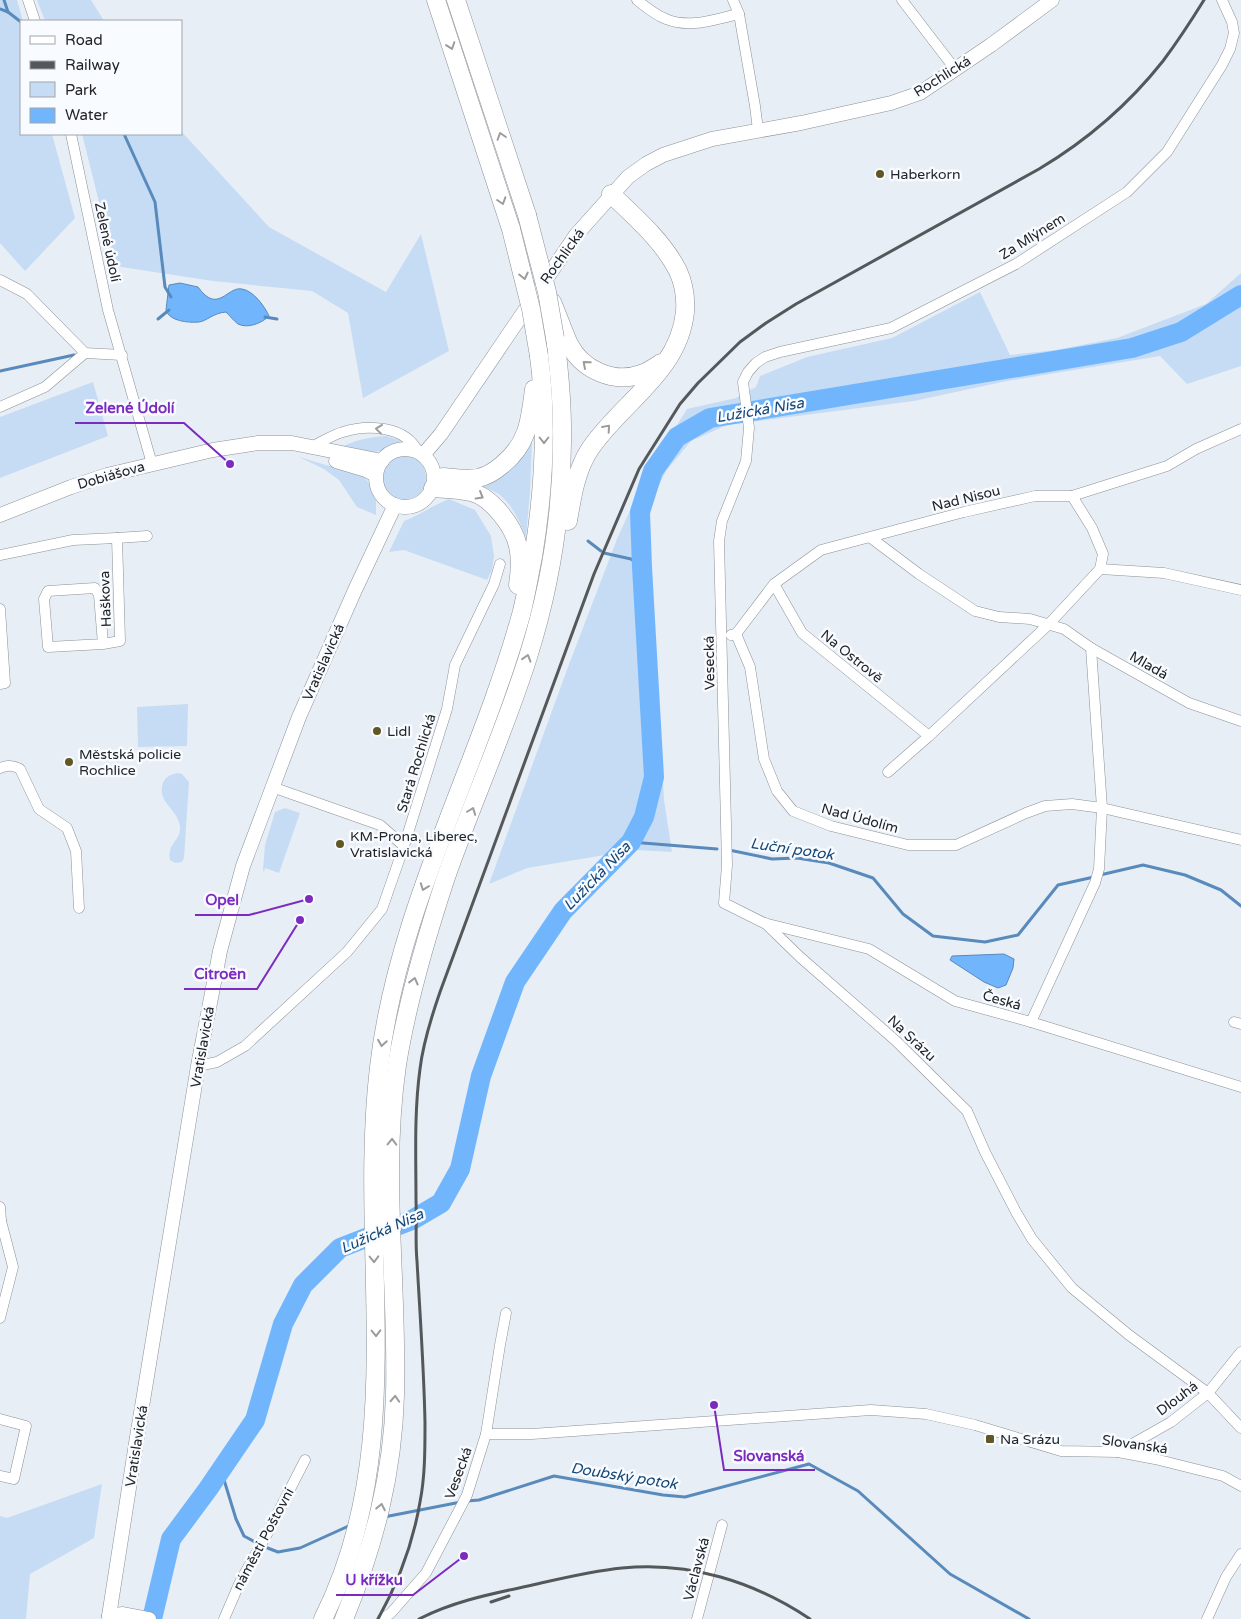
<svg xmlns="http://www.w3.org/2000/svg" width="1241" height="1619" font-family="'Varela Round',sans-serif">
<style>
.green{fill:#c6dcf4}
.water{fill:#71b6fd;stroke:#598abc}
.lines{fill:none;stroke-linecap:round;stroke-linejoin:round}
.stream{stroke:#598abc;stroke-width:3}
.river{stroke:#71b6fd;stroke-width:20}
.street-casing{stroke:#8c9197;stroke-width:11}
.secondary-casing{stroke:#8c9197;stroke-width:15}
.highway-casing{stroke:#8c9197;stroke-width:19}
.street{stroke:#fff;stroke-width:10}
.secondary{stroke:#fff;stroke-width:14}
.highway{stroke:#fff;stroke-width:18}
.rail{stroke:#55585b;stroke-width:3}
.highway-bridge-casing{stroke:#8c9197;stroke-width:19;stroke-linecap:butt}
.highway-bridge{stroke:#fff;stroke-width:18}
.oneway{stroke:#9c9c9d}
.poi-dot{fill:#605724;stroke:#f8fbff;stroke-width:2}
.labels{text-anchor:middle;stroke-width:5;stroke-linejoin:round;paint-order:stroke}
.street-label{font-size:14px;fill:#222426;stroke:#f8fbff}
.poi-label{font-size:14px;fill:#222426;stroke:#f8fbff;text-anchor:start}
.water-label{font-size:15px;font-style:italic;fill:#174774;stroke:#f8fbff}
.leader{fill:none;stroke:#7b2cbf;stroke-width:2}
.callout-dot{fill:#7b2cbf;stroke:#f8fbff;stroke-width:2}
.callout-label{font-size:15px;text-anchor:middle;font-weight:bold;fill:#7b2cbf;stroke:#f8fbff;stroke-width:5;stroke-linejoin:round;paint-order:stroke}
</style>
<rect width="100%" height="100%" fill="#e8eef5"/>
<g class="green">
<polygon points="0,0 17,0 23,21 21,21 21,134 52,134 75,218 25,271 0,243"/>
<polygon points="37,0 91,0 104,21 45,21"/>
<polygon points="181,131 269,227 386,292 421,234 449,351 363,398 348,313 312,291 213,281 115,266 82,134 181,134"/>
<polygon points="1241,273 1241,366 1187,384 1160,356 1007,381 914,401 727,425 691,441 666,471 648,508 664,800 672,852 635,850 527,868 489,884 568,667 617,539 647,473 687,409 736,398 756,387 760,376 807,357 892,338 980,292 1010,355 1056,350 1117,338 1206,304"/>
<polygon points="93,382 108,436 0,478 0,417"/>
<path d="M 386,436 L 403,441 L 391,444 L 381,451 L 365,453 L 339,448 C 355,440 368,437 386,436 Z"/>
<path d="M 532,441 L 530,491 L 526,537 C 519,521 512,503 497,493 C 492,490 486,488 481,486 L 526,451 Z"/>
<circle cx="404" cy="478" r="22"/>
<polygon points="299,457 363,476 370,484 376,499 376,515 357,507 339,480 324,469"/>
<path d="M 449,499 L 475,510 L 491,536 L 494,556 L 492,570 L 487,580 L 404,550 L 389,552 L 404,521 C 420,515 433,505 449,499 Z"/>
<polygon points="188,704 187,746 138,747 137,707"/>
<path d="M 178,773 L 182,774 L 189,782 L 184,858 L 182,862 L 175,863 L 170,860 C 167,843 180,842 180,828 C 180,810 156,803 163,783 C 165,777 171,774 178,773 Z"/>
<polygon points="285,808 300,813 279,873 265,868 264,872 263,870 265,845 275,812"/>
<polygon points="102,1484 94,1538 30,1574 26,1619 0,1619 0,1516 7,1518"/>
</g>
<g class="water">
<path d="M 180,283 L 198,287 C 218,315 227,286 242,289 C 254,291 265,307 269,316 C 262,323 248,329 238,324 C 234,321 229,315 226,312 C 213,313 207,321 199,322 C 188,323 169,321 166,310 L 169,285 Z"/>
<polygon points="1004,954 1014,959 1013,968 1006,985 998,988 984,982 950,960 952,956"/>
</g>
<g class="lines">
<g class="stream">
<polyline points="4,0 8,12 21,22"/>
<polyline points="0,9 8,12"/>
<polyline points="124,134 155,202 165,287 171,297"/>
<polyline points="265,317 277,319"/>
<polyline points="158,319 169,310"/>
<polyline points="0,371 74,355"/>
<polyline points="588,541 601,551"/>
<polyline points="604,553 631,559 642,567"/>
<polyline points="631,842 717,849"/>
<polyline points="729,850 772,859 797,858 829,863 873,878 903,914 933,936 985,942 1018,935 1058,885 1094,877"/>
<polyline points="1100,875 1143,865 1185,875 1221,890 1241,906"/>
<polyline points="221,1470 236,1519 244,1536 257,1543"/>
<polyline points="467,1501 479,1500 554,1476 663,1495 685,1497 809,1464 858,1491 950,1574 1029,1619"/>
<polyline points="384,1517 461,1502"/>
<polyline points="265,1547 278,1552 300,1548 351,1525"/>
</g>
<polyline class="river" points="152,1619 171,1539 208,1489 255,1420 283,1324 303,1285 340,1248 412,1220 441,1203 460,1169 481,1076 515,982 563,911 631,842 644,817 654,777 642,567 640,512 653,471 677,437 710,418 1132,348 1181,332 1241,295"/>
<g class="street-casing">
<g id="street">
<polyline points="28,0 35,21"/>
<path d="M 637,0 C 646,7 655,15 666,19 C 690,29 715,19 739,14"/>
<polyline points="733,0 739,14 755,106 758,130"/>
<polyline points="902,0 955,69"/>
<polyline points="1222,0 1232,22 1234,33 1230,49 1222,65 1167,152 1127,192 1016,264 891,328 780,352 765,357 756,363 748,372 743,382 749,428 746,461 722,521 719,541 727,865 724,903 764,923 869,949 955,1001 1031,1022 1241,1087"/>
<polyline points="71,134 108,310 152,464"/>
<polyline points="0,280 27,294 85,353 122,355"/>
<polyline points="0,407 45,387 85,353"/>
<path d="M 311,447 C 322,442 332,435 343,432 C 368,424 406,426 418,452"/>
<polyline points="117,538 147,536"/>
<polyline points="871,538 919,574 975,611 999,617 1030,619 1064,629 1091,648 1189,703 1241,721"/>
<polyline points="0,555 73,540 117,538 120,641 103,644 48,647 44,599 48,591 95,588 99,595 103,644"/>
<polyline points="1100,569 1164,573 1241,590"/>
<polyline points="774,584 802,633 929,736"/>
<polyline points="0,609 5,683 0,684"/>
<polyline points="736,634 750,667 764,759 777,791 793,811 831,826 908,845 956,845 1026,813 1045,806 1072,804 1102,808 1241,840"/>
<polyline points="731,635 736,634 774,584 821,550 964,512 1035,496 1072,496 1167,466 1196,449 1241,429"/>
<path d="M 0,768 C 8,765 13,765 20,769 L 39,809 L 67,828 L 76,851 L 79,908"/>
<polyline points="888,772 929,736 1048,625 1100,569 1103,554 1092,528 1072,496"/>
<polyline points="272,787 380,825 404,846"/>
<polyline points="765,923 800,957 895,1040 967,1111 985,1152 1016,1212 1032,1239 1072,1288 1129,1335 1208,1393 1241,1428"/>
<polyline points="1031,1022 1095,883 1099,869 1102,808 1091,648"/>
<polyline points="1234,1022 1241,1024"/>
<polyline points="198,1066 217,1062 245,1046 347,952 382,909 404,846 447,709 455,665 494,584 500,564"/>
<polyline points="0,1207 1,1221 0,1227"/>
<polyline points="0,1318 13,1267 1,1221"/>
<polyline points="0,1419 26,1426 14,1479 0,1476"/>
<polyline points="486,1434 532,1434 871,1410 926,1414 975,1425 1061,1451 1118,1452 1155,1459 1223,1476 1241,1486"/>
<polyline points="1118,1452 1171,1422 1208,1393 1241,1352"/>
<polyline points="224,1619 240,1582 267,1534 305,1460"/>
<polyline points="382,1619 391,1613 426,1573 467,1495 486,1434 500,1345 506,1313"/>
<polyline points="697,1619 722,1525"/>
<polyline points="1207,1619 1226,1577 1241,1554"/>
</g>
</g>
<g class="secondary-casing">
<g id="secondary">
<circle cx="405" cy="478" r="29"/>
<polyline points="423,455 441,434 576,235 628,177 646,164 663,155 712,139 801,123 891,103 920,93 991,45 1052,0"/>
<polyline points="336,461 366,470 375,475"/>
<polyline points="0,515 71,487 107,475 213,450 258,443 292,443 382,461"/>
<polyline points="109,1616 137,1437 198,1066 220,951 243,866 299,717 355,590 395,505"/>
<polyline points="109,1616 123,1614 149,1619"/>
</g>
</g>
<g class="highway-casing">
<g id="highway">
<polyline points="436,0 511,229"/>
<polyline points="456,0 527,215"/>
<path d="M 552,302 C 558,316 563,331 569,344 C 582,370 614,384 641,374 C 648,372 655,367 661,363"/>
<path d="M 443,477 C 455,478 466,480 478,478 C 487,476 495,471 502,465 C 528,444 530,421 534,389"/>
<path d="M 433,488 C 445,489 459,489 471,492 C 492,497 514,527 518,546 C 521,559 520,572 518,585"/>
<path d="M 568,521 C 572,497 576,470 590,449 C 621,403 679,372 685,312 C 686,298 684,284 678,271 C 663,241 635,217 611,194"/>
<path d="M 323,1619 C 411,1444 357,1252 379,1067 C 397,909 479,766 521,615 C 526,596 529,576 533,557 C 544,490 548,424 539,356"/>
<path d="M 344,1619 C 374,1546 393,1474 395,1395 C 398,1285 381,1174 397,1065 C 407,1002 425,941 445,880 C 471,805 504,733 528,657 C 551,584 563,507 562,430 C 562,399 559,368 555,338"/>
</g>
</g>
<use href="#street" class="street"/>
<use href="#secondary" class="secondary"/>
<use href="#highway" class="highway"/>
<g class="rail">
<polyline points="491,1602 509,1596"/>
<path d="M 378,1619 C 398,1583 413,1543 420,1502 C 425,1477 425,1450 425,1423 C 424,1369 420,1315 417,1261 C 415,1241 417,1221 416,1201 C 416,1157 414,1113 420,1069 C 423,1043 431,1018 440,992 L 594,574 L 639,469 L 680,404 L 698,383 L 740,342 L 766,323 L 796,304 L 1039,169 C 1086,141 1129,104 1163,61 C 1178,41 1191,21 1204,0"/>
<path d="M 419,1619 C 454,1601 491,1594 528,1586 C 559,1579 591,1571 622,1568 C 689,1561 755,1582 810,1619"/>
</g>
<g class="highway-bridge-casing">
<g id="highway-bridge">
<polyline points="527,215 547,292 555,338"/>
<polyline points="511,229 531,309 539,356"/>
</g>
</g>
<use href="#highway-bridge" class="highway-bridge"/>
</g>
<defs><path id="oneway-chevron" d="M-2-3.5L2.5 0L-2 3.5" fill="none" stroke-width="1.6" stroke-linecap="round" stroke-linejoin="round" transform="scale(1.25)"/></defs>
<g class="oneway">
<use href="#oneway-chevron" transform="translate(451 46) rotate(71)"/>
<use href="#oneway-chevron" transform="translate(501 136) rotate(-108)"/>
<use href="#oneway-chevron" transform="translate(502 201) rotate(72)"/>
<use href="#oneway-chevron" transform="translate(524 276) rotate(77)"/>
<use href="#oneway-chevron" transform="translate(586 364) rotate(-139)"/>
<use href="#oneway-chevron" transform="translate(607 428) rotate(-49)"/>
<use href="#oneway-chevron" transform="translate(379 429) rotate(-173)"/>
<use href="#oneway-chevron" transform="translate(544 440) rotate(90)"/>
<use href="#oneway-chevron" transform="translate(480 496) rotate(30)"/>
<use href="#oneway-chevron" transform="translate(527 658) rotate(-73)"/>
<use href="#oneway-chevron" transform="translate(472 811) rotate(-69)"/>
<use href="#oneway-chevron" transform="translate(424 887) rotate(110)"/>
<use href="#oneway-chevron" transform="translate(414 981) rotate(-76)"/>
<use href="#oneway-chevron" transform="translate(382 1043) rotate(99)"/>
<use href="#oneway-chevron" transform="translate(392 1142) rotate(-89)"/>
<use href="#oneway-chevron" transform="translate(374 1259) rotate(89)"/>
<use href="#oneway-chevron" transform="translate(376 1333) rotate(89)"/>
<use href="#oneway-chevron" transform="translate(395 1399) rotate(-87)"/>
<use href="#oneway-chevron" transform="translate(381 1507) rotate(-79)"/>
</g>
<g class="poi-dot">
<circle cx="880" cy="174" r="5"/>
<circle cx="377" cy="731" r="5"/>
<circle cx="69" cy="762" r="5"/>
<circle cx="340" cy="844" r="5"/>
<rect x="985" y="1434" width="10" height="10" rx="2.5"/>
</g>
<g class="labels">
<g class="street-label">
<text transform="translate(942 76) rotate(-32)" y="5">Rochlická</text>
<text transform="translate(1032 236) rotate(-32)" y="5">Za Mlýnem</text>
<text transform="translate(108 242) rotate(78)" y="5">Zelené údolí</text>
<text transform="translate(562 256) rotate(-54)" y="5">Rochlická</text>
<text transform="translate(111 475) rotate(-16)" y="5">Dobiášova</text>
<text transform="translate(966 498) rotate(-14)" y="5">Nad Nisou</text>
<text transform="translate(105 599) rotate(-92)" y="5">Haškova</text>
<text transform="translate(852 656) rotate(39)" y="5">Na Ostrově</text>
<text transform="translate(323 662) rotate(-66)" y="5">Vratislavická</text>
<text transform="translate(709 663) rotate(-91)" y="5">Vesecká</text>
<text transform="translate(1149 665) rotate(30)" y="5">Mladá</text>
<text transform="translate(416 763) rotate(-73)" y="5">Stará Rochlická</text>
<text transform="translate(860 818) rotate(15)" y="5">Nad Údolím</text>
<text transform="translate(1002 1000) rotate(16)" y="5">Česká</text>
<text transform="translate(912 1038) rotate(43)" y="5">Na Srázu</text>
<text transform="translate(202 1047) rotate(-80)" y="5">Vratislavická</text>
<text transform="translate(1177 1398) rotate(-37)" y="5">Dlouhá</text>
<text transform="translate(1135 1444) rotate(8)" y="5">Slovanská</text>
<text transform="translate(136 1446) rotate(-81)" y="5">Vratislavická</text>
<text transform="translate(458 1473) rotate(-70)" y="5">Vesecká</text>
<text transform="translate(263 1539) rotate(-62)" y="5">náměstí Poštovní</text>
<text transform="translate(696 1569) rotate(-75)" y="5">Václavská</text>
</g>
<g class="poi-label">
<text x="890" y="179">Haberkorn</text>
<text x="387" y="736">Lidl</text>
<text x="79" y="759">Městská policie<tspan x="79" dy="16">Rochlice</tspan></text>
<text x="350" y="841">KM-Prona, Liberec,<tspan x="350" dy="16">Vratislavická</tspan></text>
<text x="1000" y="1444">Na Srázu</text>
</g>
<g class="water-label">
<text transform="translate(760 410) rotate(-10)" y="5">Lužická Nisa</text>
<text transform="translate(792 849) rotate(8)" y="5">Luční potok</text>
<text transform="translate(597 876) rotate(-46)" y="5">Lužická Nisa</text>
<text transform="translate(382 1231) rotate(-24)" y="5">Lužická Nisa</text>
<text transform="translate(624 1476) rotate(9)" y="5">Doubský potok</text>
</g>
</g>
<path class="leader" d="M230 464L184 423H75M309 899L249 915H195M300 920L257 989H184M714 1405L724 1470H815M464 1556L413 1595H336"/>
<g class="callout-dot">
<circle cx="230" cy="464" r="5"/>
<circle cx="309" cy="899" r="5"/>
<circle cx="300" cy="920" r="5"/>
<circle cx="714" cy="1405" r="5"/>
<circle cx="464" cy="1556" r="5"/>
</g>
<g class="callout-label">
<text x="130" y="413">Zelené Údolí</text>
<text x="222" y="905">Opel</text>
<text x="220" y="979">Citroën</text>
<text x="769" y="1461">Slovanská</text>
<text x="374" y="1585">U křížku</text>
</g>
<rect x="20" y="20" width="162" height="115" fill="#f8fbff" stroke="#a2a5a8"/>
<rect x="30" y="36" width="25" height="8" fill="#ffffff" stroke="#a2a5a8"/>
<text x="65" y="45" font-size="15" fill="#222426">Road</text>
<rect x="30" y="61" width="25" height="8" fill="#55585b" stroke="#a2a5a8"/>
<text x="65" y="70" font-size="15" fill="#222426">Railway</text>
<rect x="30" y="82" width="25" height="15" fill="#c6dcf4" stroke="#a2a5a8"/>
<text x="65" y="95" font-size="15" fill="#222426">Park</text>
<rect x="30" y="108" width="25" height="15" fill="#71b6fd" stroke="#a2a5a8"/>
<text x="65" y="120" font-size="15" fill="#222426">Water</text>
</svg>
